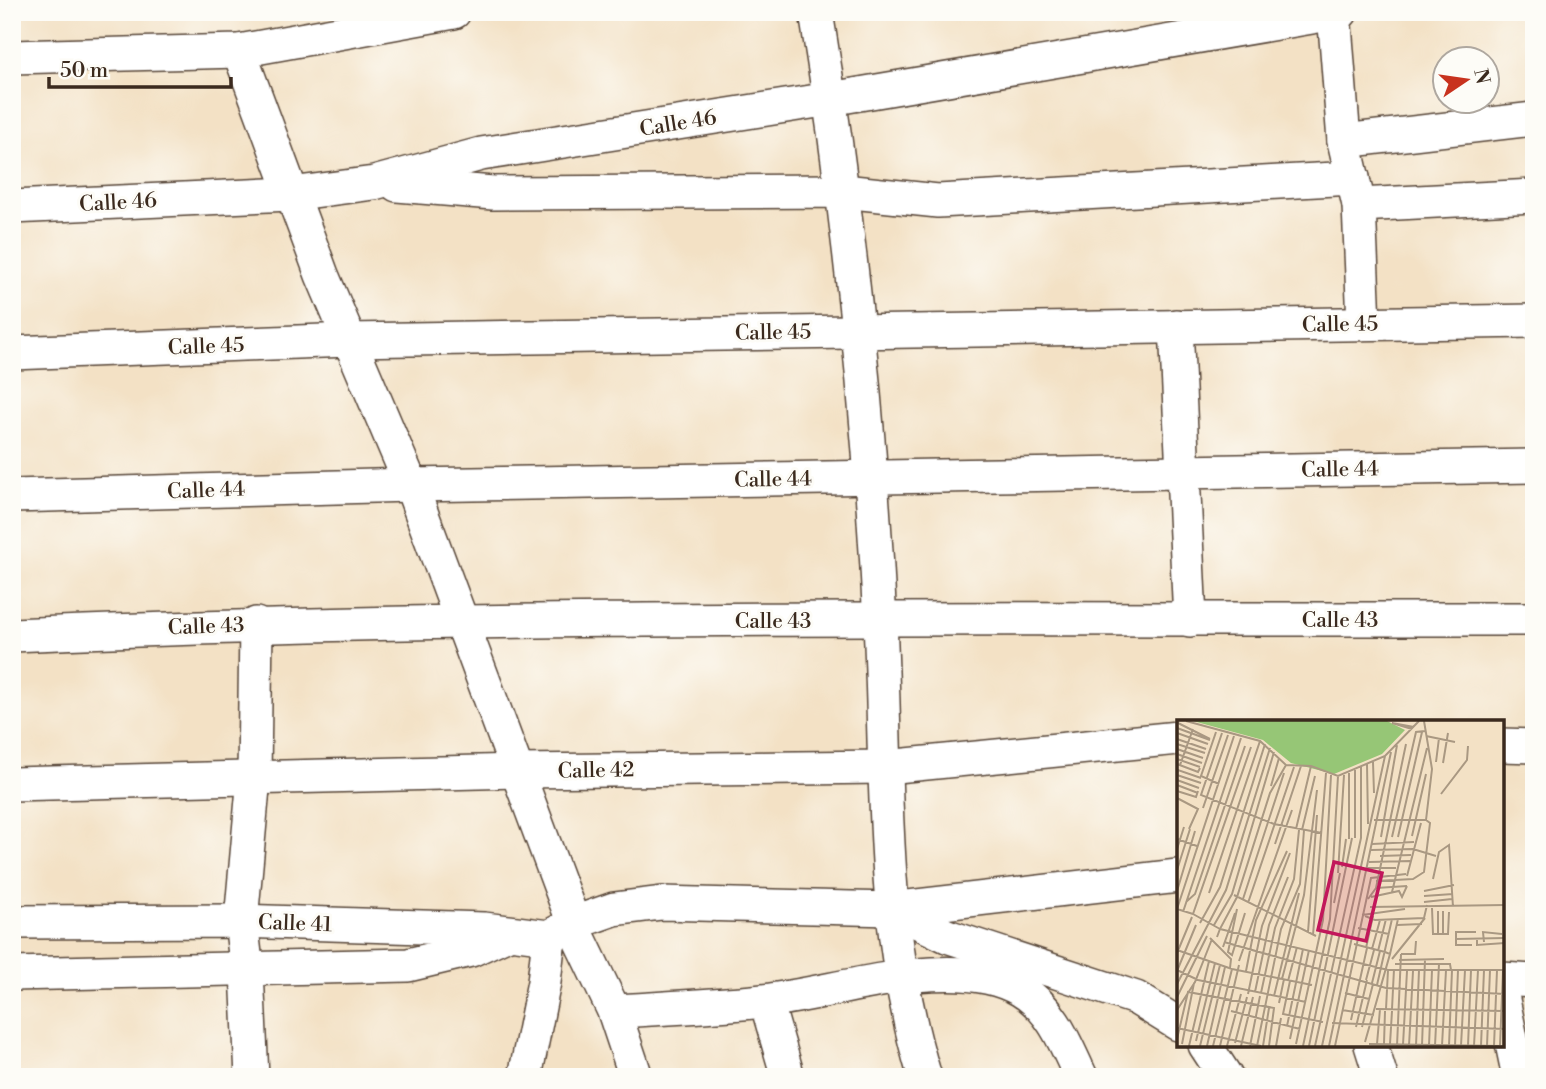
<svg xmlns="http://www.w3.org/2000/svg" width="1546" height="1089" font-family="'Libre Bodoni',serif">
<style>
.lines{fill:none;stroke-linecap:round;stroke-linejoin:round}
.minor-casing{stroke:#574537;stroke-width:36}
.minor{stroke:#fff;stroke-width:33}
.labels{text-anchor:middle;stroke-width:6;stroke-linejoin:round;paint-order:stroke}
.street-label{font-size:21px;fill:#3b2a1e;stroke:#fdfcf7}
.inset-road{fill:none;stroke:#a99882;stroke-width:2}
.view{fill:#c2185b;fill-opacity:0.15;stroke:#c2185b;stroke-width:3.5}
.inset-edge{fill:none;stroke:#3b2a1e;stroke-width:3.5}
</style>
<rect width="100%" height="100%" fill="#fdfcf7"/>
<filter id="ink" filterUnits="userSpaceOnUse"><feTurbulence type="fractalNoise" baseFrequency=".0143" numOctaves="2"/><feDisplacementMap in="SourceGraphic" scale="14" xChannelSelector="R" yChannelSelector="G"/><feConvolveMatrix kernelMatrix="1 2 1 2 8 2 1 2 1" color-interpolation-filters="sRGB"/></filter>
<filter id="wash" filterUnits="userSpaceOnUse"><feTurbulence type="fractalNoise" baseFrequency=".00686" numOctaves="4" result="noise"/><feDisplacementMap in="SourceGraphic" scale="28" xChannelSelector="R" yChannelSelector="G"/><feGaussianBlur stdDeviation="1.57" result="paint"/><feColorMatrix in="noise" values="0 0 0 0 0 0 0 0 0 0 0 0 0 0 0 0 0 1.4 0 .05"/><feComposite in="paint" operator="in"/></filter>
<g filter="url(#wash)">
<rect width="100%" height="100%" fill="#f3e1c5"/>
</g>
<g filter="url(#ink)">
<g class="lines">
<g class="minor-casing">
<g id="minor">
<path d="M 816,12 C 849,215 870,418 880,623 C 888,775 879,930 925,1077"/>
<polyline points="1334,12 1344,141 1359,205 1364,323"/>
<polyline points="239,51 322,275 411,485 580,940 614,1011 636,1077"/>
<polyline points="12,57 239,51 454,12"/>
<polyline points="1344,141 1534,119"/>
<polyline points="397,185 493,193 843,191 938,201 1353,178"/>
<polyline points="1359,205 1534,196"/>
<polyline points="12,207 291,194 374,183 481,154 830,99 1341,12"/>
<polyline points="1176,326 1190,620"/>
<polyline points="12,353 349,340 1534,321"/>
<polyline points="12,496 411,485 1534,466"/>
<path d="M 12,635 C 519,613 1027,620 1534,619"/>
<polyline points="1502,745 1534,746"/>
<polyline points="12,784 518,771 886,767 1178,738"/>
<polyline points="891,909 947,936 1136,998 1178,1024"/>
<polyline points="12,922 241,921 484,929 549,937 574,923 614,909 662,903 891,909 1178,876"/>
<polyline points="12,974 408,965 471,950 506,934"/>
<polyline points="1502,979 1534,981"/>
<polyline points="1502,995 1519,1077"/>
<polyline points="766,1001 788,1077"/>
<path d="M 614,1011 C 664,1008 714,1006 763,1001 C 835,994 955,950 1021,990 C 1053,1009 1066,1045 1081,1077"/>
<polyline points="1205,1045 1226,1077"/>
<polyline points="1371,1045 1381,1077"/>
<polyline points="252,1077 247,971 241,921 254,777 256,624"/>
<polyline points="525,1077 544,982 549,937"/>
</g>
</g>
<use href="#minor" class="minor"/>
</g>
</g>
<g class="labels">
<g class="street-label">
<text transform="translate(678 123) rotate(-9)" y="7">Calle 46</text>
<text transform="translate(118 202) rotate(-3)" y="7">Calle 46</text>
<text transform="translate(1340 324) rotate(-1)" y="7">Calle 45</text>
<text transform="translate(773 332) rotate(-1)" y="7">Calle 45</text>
<text transform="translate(206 346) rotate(-2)" y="7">Calle 45</text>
<text transform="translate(1340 469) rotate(-1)" y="7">Calle 44</text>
<text transform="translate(773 479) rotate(-1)" y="7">Calle 44</text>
<text transform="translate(206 490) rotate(-2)" y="7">Calle 44</text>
<text x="1340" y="627">Calle 43</text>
<text x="773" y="628">Calle 43</text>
<text transform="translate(206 626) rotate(-2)" y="7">Calle 43</text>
<text transform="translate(596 770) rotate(-1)" y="7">Calle 42</text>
<text transform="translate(295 923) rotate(2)" y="7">Calle 41</text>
</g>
</g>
<g transform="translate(1177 720)">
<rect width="327" height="327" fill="#f3e1c5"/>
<path d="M 16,1 L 210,1 L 228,10 L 205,34 L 157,54 L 114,43 L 86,20 Z" fill="#96c676"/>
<path class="inset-road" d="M 9,1 L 83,21 L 109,45 L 134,46 L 161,56 L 208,36 L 242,1M 1,3 L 33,19M 0,8 L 33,20M 235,9 L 215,3 L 237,7M 39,12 L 24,56 L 42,64M 0,13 L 31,24M 45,13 L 24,75 L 97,104 L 145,113M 249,16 L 278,22M 0,19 L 29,29M 0,24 L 28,33M 0,29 L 26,38M 0,34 L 25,43M 0,39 L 23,47M 196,42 L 197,73M 259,42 L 262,18M 266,43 L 271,13M 0,44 L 21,52 L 23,48M 190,44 L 191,104M 3,45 L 16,9M 0,54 L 1,50 L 24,58M 0,55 L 24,63M 0,60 L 22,68M 0,65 L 21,73M 94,66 L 102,38M 0,71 L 19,77 L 21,71M 264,74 L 290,40 L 291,26M 0,78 L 21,89 L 12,109M 26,88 L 51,15M 197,100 L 249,100 L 255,49 L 247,1M 119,109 L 134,46M 125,110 L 138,56M 235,116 L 249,54M 204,117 L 220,25M 215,117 L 239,12 L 248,11M 221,117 L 245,12M 178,118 L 178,50M 0,119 L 20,126M 172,119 L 172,53M 98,124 L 124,46M 195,124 L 237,122M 0,129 L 7,107M 194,130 L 236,129 L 259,136M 203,136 L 234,135M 192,142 L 233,141M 165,147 L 169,119M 190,148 L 219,148M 0,150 L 13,109M 161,153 L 167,55M 230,156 L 244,103M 256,159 L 262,132 L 272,125 L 276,187M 199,161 L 236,159 L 247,152 L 253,103 L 249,100M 199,168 L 230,166M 0,171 L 18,111M 247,171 L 277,165M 215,172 L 250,28M 32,173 L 83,21M 57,175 L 139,216M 247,176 L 276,174M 194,177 L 222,171 L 225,177 L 230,166M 66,179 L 107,53M 191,179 L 199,168 L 229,24M 9,182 L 18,174 L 68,26M 247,182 L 275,179M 71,183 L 117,47M 157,183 L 163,153M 193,187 L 328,185M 255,188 L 256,214 L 271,214 L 272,192M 0,189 L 16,194 L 74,27M 0,189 L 57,16M 60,189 L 51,232 L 55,235 L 68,193M 6,192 L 64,18M 16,194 L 43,209 L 60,177 L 93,73 L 109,45M 185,195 L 228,189M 188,196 L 198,200 L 247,198 L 250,185M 23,203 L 43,167 L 88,24M 37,205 L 55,174 L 97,32M 220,205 L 245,204M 181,208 L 212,214M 131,212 L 140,95M 299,212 L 279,212 L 279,219 L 328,218M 261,214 L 261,191M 266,214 L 266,191M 136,215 L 149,53M 40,217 L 43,209 L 211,250 L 328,250M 33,218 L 54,239 L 53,248M 279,219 L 279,225 L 295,225M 300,219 L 300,225 L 328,223M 47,222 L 209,268 L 328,274M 307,222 L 306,212 L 325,214M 177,224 L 208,232M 46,227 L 58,193M 189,228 L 196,196M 195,229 L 203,200M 0,230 L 55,249 L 135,265M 201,231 L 209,199M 0,233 L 15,197M 213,234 L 221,199M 224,234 L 238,234 L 239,221M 215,239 L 248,198M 222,240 L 267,239M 62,241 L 115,90M 218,244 L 273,244 L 274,250M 0,250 L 21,260 L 129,282M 0,251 L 19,205M 69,251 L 79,200 L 110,131M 105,259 L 127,175 L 140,70M 189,260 L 197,230M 111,261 L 120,227M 113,261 L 106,294 L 146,302M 195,263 L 203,231M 0,264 L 49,170 L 93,28M 200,265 L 215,199M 78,272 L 92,205 L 111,157M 84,273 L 98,208 L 117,159 L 122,110M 168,273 L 192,279M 71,274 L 85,206 L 113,133M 97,276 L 122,173M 0,277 L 30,216M 102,283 L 107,259M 199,289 L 328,291M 209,289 L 211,250M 215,289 L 217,249M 0,290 L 18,262 L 35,219M 165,290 L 197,295M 54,291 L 123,309M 174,300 L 190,228M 155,303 L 328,309M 110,306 L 126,229M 179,307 L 190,260M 185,307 L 196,264M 0,308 L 84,326M 0,319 L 11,272 L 97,288 L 92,326M 113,319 L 132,230M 19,321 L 38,243M 188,322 L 213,234 L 208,232M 58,323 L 70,277M 5,324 L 17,263M 119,324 L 146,200 L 154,55M 192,324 L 328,326M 200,324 L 203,289M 207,324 L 208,291M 213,324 L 215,291M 226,325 L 230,251M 12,326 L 32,241M 23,326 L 43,245M 30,326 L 48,247M 36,326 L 55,249M 43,326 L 62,245M 50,326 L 64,274M 64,326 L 76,277M 73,326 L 83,276M 80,326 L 104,209 L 123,164 L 127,110M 86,326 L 92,288M 99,326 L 104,298M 126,326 L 153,199 L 161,56M 132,326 L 175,118M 138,326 L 184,118 L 184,47M 145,326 L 208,36M 152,326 L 214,32M 158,326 L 194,158 L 229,154M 220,326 L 224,234M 232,326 L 236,251M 239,326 L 242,250M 245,326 L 248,239M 252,326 L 255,250M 258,326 L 262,244M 265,326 L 269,250M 272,326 L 275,250M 278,326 L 281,250M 284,326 L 288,250M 291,326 L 294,250M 297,326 L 301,250M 304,326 L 307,250M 310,326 L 313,250M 317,326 L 320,250M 323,326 L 326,250"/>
<path class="view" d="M 157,142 L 205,153 L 189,221 L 141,210 Z"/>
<rect width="327" height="327" class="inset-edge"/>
</g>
<rect width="1546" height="1089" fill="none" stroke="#fdfcf7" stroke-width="42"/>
<g transform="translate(1466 80) rotate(77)"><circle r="33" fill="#fdfcf7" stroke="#afa8a0" stroke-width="2"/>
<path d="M0-5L12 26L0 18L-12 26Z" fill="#c8321e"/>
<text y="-10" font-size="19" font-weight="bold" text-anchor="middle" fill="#3b2a1e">N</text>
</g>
<path d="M49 77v10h182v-10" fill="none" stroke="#3b2a1e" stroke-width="3.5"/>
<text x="60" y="77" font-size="21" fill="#3b2a1e" stroke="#fdfcf7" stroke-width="5" paint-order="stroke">50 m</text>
</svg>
